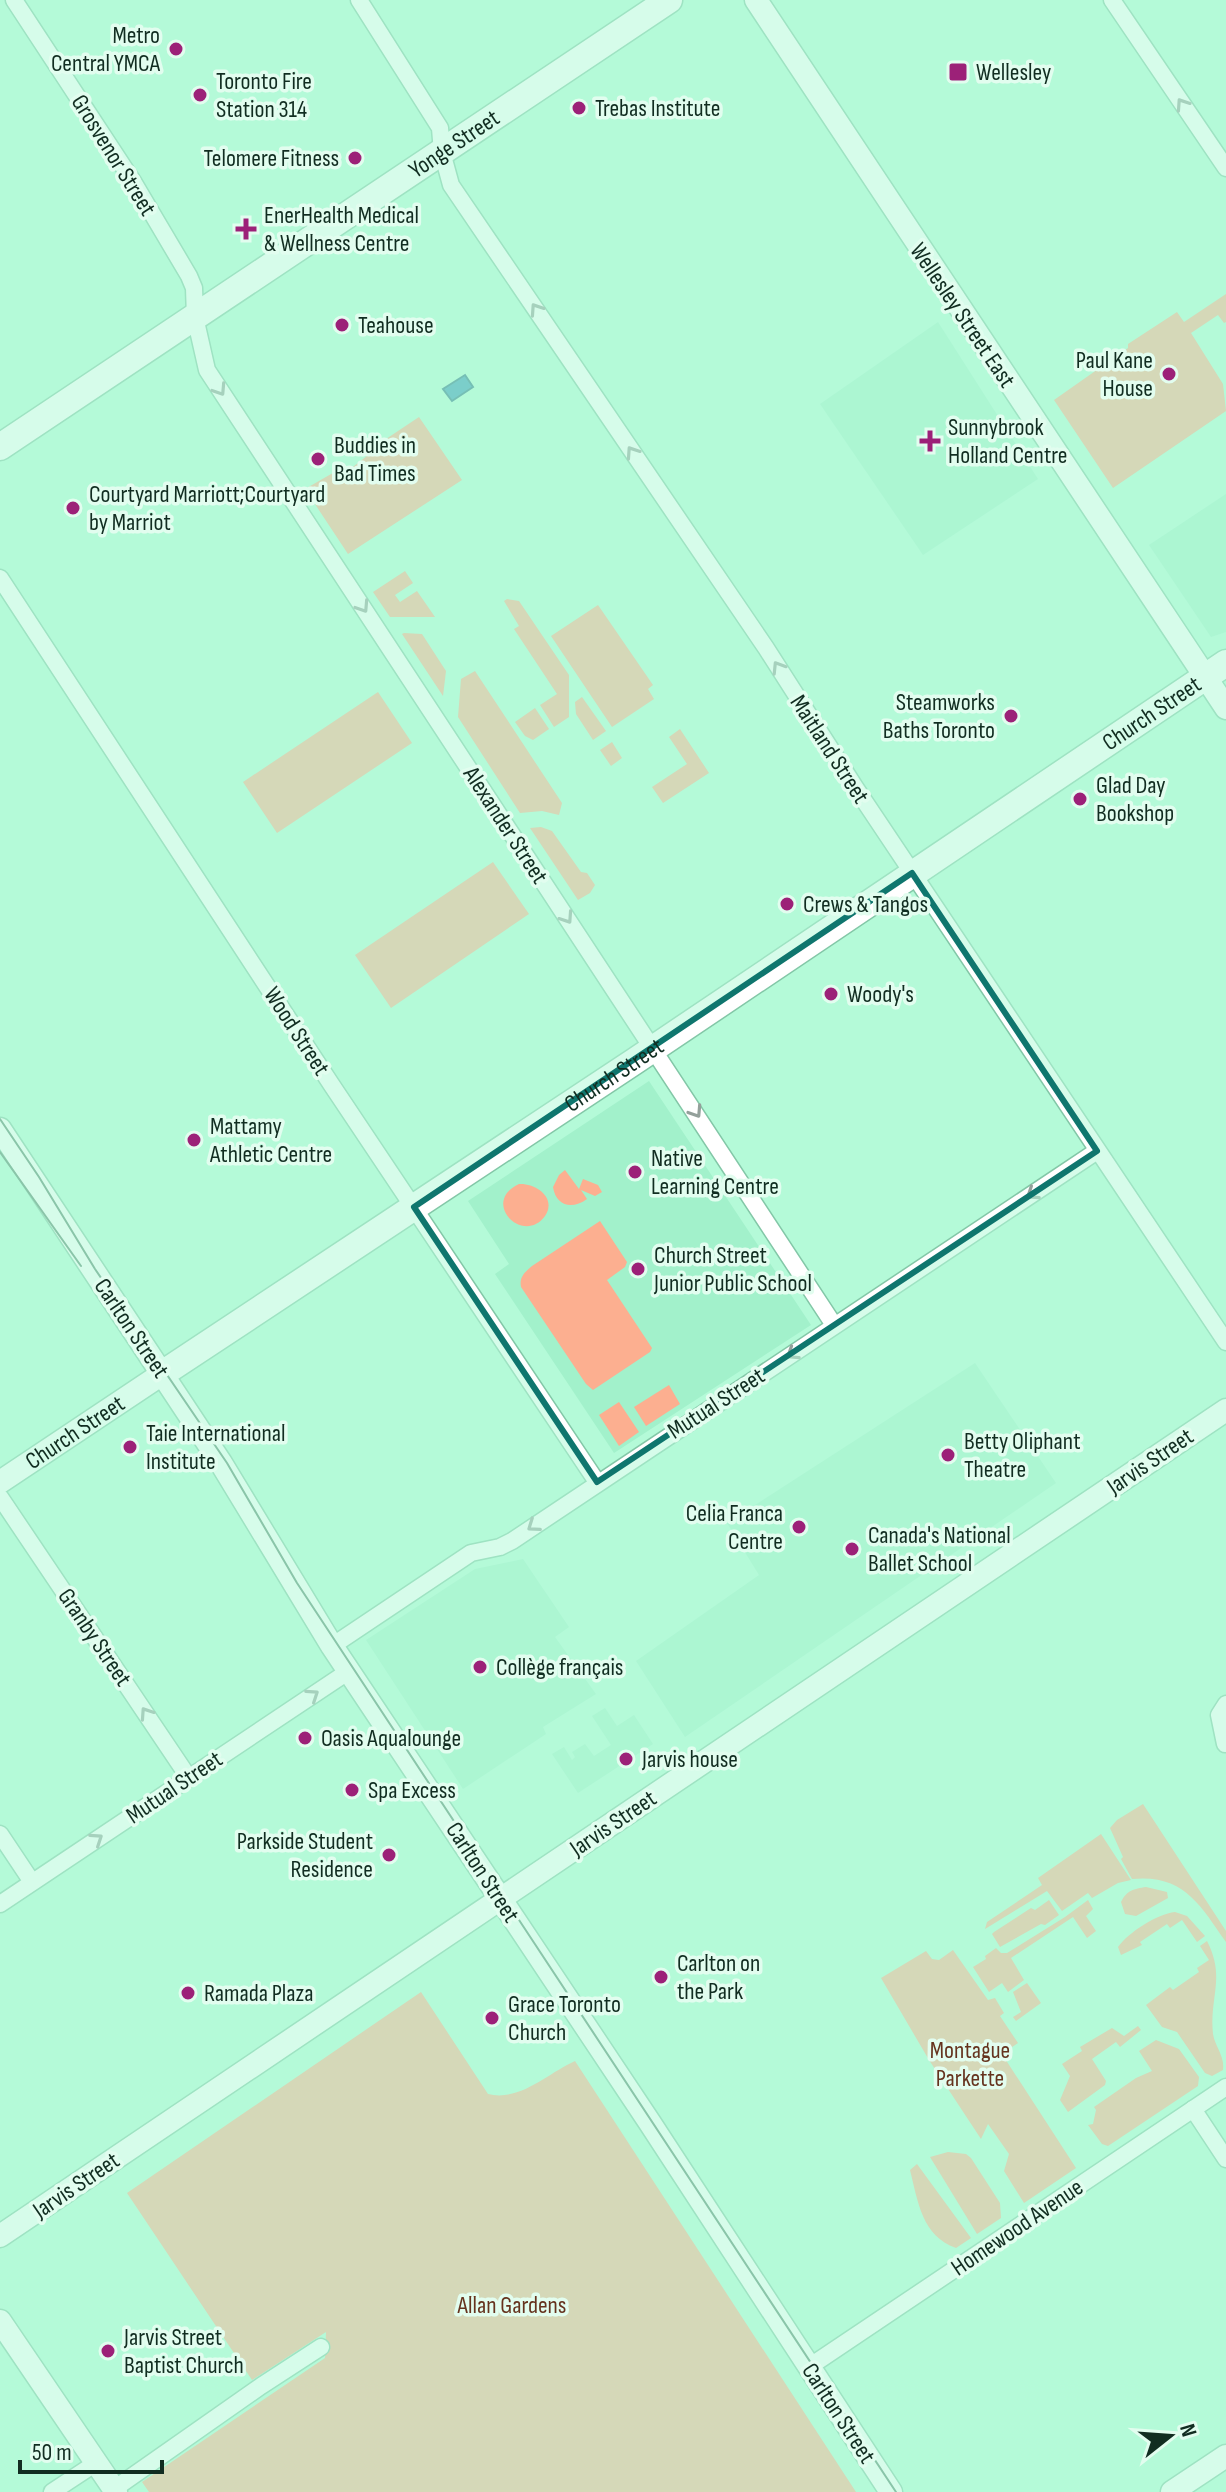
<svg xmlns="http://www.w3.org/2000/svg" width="1226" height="2492" font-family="'Sofia Sans Condensed',sans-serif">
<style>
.built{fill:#a2f1cb}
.green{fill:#fcaf90}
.water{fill:#379ab9;stroke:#2c798b;stroke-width:2}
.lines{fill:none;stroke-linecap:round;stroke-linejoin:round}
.street-casing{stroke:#83c7a7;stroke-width:19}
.secondary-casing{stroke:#83c7a7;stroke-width:25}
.primary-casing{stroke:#83c7a7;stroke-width:29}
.street{stroke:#fff;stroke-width:16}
.secondary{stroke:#fff;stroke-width:22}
.primary{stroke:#fff;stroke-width:26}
.tram{stroke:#57856f;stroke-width:2}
.oneway{stroke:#94a09b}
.marked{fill:none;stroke:#0f766e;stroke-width:6;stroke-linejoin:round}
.poi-dot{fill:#9c2178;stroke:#e2fdef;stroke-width:3}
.labels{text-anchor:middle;stroke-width:7;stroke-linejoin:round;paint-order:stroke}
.poi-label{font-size:24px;fill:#112d21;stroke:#e2fdef;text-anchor:start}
.street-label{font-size:24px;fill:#112d21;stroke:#e2fdef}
.park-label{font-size:24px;fill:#65331e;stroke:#e2fdef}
</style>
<rect width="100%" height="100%" fill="#b4fad8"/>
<g class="built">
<polygon points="938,322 1038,479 923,555 820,404"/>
<polygon points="1226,494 1226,632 1211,637 1149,545"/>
<polygon points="649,1081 811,1325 614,1453 495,1274 509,1264 468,1201"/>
<polygon points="975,1363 1056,1483 685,1737 636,1661 759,1575 727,1523"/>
<polygon points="523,1559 569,1627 555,1637 596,1694 543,1727 546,1734 463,1789 366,1640 475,1569"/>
<polygon points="605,1708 617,1726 634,1715 653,1744 578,1793 552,1754 564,1747 572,1760 575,1757 572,1752 585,1744 594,1756 611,1745 592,1716"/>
</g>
<g class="green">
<polygon points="1226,294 1226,322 1224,323 1218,315 1191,333 1223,384 1226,411 1113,488 1054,400 1128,348 1128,344 1177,312 1184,322"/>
<polygon points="419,417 462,480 348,554 305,489 345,466 349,470 372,452 371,449"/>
<polygon points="405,571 413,583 395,595 400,602 417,591 435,617 390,617 373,592"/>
<polygon points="507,599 519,601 569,675 569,717 554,727 540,705 557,694 514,629 519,626 504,601"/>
<polygon points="598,605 653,685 648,689 654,699 612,727 551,636"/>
<polygon points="404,633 422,634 446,671 443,696 402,634"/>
<polygon points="475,671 562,803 559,815 542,811 520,813 458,717 461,679"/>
<polygon points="378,692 412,743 277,833 243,782"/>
<polygon points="582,697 606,731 593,740 576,714 575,702"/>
<polygon points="535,708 549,729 533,740 525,736 515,722"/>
<polygon points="680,729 709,773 663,803 652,787 687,764 669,737"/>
<polygon points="612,742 622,758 611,766 600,750"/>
<polygon points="541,827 552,831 581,872 587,873 595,885 590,893 578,900 530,828"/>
<polygon points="493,862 529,914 391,1008 355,955"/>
<path d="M 565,1170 L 579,1189 L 583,1179 L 598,1185 L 602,1192 L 595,1196 L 581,1190 L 587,1199 C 572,1210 556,1206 553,1187 L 559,1175 Z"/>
<path d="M 519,1184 C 536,1183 557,1198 545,1216 C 523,1246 480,1202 519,1184 Z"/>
<path d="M 600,1221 L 627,1262 L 625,1267 L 607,1280 L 652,1348 L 650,1352 L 593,1390 L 586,1384 L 521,1287 C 519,1277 525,1272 532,1266 Z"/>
<polygon points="669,1385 680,1404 646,1426 634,1407"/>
<polygon points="619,1402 639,1432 619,1446 599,1415"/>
<path d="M 1143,1804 L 1226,1931 L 1226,1942 C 1200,1905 1184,1874 1132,1879 L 1121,1859 L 1123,1857 L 1110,1828 L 1117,1820 Z"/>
<polygon points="1101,1834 1131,1880 1118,1883 1092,1898 1088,1893 1062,1911 1047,1891 985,1929 987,1922 1042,1885 1038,1878"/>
<path d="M 1146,1887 L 1167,1892 L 1168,1898 L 1136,1916 L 1125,1914 L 1121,1902 C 1127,1890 1134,1889 1146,1887 Z"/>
<polygon points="1049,1900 1059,1915 1045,1925 1041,1924 1000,1947 992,1934 994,1932 1031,1908 1035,1910"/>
<polygon points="1088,1900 1093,1909 1086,1916 1096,1931 1087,1938 1073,1917 1011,1958 1024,1980 1008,1992 1002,1983 989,1992 973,1967 986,1959 985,1956 996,1948 1001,1953 1007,1953 1065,1917"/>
<path d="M 1175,1912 L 1187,1916 L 1205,1936 L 1197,1942 L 1182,1920 L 1170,1928 L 1167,1924 L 1140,1942 L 1142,1945 L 1121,1955 L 1118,1947 C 1129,1932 1157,1914 1175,1912 Z"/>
<path d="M 1207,1941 C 1226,1978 1209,1997 1213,2034 C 1215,2047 1225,2056 1223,2070 L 1212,2076 L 1205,2073 L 1177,2032 L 1162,2027 L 1146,2005 L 1170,1987 L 1173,1990 L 1199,1972 L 1197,1968 L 1209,1960 L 1200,1946 Z"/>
<polygon points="953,1950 988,2000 995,1998 1004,2013 1000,2016 1018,2043 1002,2054 1076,2168 1024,2203 1004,2171 1009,2154 988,2124 981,2139 929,2060 881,1978 926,1951 932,1959 939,1960"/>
<polygon points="1027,1983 1041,2003 1016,2021 1013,2017 1021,2012 1013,1992"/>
<path d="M 421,1992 L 488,2094 C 520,2102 548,2073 575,2061 L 856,2492 L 149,2492 L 142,2482 L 325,2358 L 326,2332 L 252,2380 L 127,2193 Z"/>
<polygon points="1138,2026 1141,2030 1120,2047 1116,2042 1092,2059 1106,2081 1105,2085 1068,2112 1060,2100 1070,2076 1062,2064 1082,2051 1080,2047 1112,2028 1124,2036"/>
<polygon points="1156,2040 1179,2049 1199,2077 1198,2086 1108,2146 1102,2144 1088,2125 1093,2124 1096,2110 1094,2107 1136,2078 1152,2071 1139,2051"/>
<polygon points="948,2152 966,2154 971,2158 1000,2203 1001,2218 977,2234 930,2157"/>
<path d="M 917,2164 L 971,2238 L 956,2248 C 922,2236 918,2202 910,2170 Z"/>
</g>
<polygon class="water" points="465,375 473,387 452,401 443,389"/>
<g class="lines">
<g class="street-casing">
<g id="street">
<polyline points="14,0 134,183 189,276 194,288 195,317 207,370 834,1325"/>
<polyline points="359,0 440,128 442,152 451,185 766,648 855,787 1226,1342"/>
<polyline points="1112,0 1226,168"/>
<polyline points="0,578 331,1084 597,1482"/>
<polyline points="0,1497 189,1778"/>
<polyline points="332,1646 471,1553 500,1547 512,1541 1097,1151"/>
<polyline points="1225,1744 1219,1715 1226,1704"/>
<polyline points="0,1834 32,1882"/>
<polyline points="0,1904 349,1671"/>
<polyline points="1193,2109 1226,2159"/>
<polyline points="809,2367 1226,2087"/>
<polyline points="114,2489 261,2386 321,2347"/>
<polyline points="52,2492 96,2463"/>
</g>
</g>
<g class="secondary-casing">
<g id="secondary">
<polyline points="756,0 1226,708"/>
<polyline points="0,1129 221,1463 332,1646 650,2123 891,2492"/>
<path id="s1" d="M 0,1482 L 162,1374"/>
<polyline points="0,2236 1226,1410"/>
<polyline points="0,2321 116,2492"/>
<polyline points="1172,2492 1226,2456"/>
</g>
</g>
<g class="primary-casing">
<g id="primary">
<path id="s2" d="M 0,447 L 669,0"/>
<path id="s3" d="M 162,1374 L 635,1061 L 1226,663"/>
</g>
</g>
<use href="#street" class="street"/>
<use href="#secondary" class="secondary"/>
<use href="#primary" class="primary"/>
<g class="tram">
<polyline points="0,1119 39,1177 95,1269 227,1463 297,1583 896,2492"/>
<polyline points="0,1152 81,1266"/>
</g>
</g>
<defs><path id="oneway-chevron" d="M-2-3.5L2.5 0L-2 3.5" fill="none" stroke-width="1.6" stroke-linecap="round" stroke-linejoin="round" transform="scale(2)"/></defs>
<g class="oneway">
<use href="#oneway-chevron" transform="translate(1182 104) rotate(-124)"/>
<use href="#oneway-chevron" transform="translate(536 309) rotate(-124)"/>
<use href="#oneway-chevron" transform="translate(220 390) rotate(57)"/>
<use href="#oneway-chevron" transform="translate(632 452) rotate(-124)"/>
<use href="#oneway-chevron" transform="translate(363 607) rotate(57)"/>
<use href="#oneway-chevron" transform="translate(778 667) rotate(-122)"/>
<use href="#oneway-chevron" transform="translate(567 918) rotate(56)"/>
<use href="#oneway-chevron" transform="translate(696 1112) rotate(57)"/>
<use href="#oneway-chevron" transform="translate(1032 1194) rotate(146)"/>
<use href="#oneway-chevron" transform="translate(792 1354) rotate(147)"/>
<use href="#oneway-chevron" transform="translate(533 1526) rotate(145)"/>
<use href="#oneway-chevron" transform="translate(313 1695) rotate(-34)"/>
<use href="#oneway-chevron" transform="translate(146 1713) rotate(-124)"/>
<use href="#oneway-chevron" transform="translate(97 1839) rotate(-34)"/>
</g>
<path d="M0 0H1226V2492H0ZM 912,873 L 1097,1151 L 597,1482 L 414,1207 Z" fill="#b4fad8" fill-opacity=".55" fill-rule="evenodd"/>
<path class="marked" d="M 912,873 L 1097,1151 L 597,1482 L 414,1207 Z"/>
<g class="poi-dot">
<circle cx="176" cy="49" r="8"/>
<rect x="948" y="62" width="20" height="20" rx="4"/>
<circle cx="200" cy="95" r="8"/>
<circle cx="579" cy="108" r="8"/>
<circle cx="355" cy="158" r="8"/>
<path d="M242 217h8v8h8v8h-8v8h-8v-8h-8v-8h8z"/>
<circle cx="342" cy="325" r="8"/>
<circle cx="1169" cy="374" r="8"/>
<path d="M926 429h8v8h8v8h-8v8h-8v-8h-8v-8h8z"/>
<circle cx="318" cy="459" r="8"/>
<circle cx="73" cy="508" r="8"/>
<circle cx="1011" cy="716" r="8"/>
<circle cx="1080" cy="799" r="8"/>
<circle cx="787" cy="904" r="8"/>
<circle cx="831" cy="994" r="8"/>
<circle cx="194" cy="1140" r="8"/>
<circle cx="635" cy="1172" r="8"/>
<circle cx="638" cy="1269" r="8"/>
<circle cx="130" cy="1447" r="8"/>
<circle cx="948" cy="1455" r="8"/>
<circle cx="799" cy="1527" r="8"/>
<circle cx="852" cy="1549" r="8"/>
<circle cx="480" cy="1667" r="8"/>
<circle cx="305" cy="1738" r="8"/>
<circle cx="626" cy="1759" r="8"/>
<circle cx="352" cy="1790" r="8"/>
<circle cx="389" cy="1855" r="8"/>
<circle cx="661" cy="1977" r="8"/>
<circle cx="188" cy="1993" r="8"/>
<circle cx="492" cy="2018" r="8"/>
<circle cx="108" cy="2351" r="8"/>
</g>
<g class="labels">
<g class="poi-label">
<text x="160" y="43" text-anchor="end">Metro<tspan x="160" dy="28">Central YMCA</tspan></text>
<text x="976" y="80">Wellesley</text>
<text x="216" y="89">Toronto Fire<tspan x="216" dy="28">Station 314</tspan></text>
<text x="595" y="116">Trebas Institute</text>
<text x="339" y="166" text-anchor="end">Telomere Fitness</text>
<text x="264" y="223">EnerHealth Medical<tspan x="264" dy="28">&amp; Wellness Centre</tspan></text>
<text x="358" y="333">Teahouse</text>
<text x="1153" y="368" text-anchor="end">Paul Kane<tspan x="1153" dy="28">House</tspan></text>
<text x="948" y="435">Sunnybrook<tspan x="948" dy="28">Holland Centre</tspan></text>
<text x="334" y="453">Buddies in<tspan x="334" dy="28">Bad Times</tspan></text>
<text x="89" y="502">Courtyard Marriott;Courtyard<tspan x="89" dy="28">by Marriot</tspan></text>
<text x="995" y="710" text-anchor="end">Steamworks<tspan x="995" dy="28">Baths Toronto</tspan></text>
<text x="1096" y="793">Glad Day<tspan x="1096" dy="28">Bookshop</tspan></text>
<text x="803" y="912">Crews &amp; Tangos</text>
<text x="847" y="1002">Woody's</text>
<text x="210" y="1134">Mattamy<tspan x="210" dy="28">Athletic Centre</tspan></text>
<text x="651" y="1166">Native<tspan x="651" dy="28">Learning Centre</tspan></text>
<text x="654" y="1263">Church Street<tspan x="654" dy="28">Junior Public School</tspan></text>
<text x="146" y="1441">Taie International<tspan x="146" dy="28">Institute</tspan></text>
<text x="964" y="1449">Betty Oliphant<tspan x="964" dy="28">Theatre</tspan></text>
<text x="783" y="1521" text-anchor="end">Celia Franca<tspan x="783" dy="28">Centre</tspan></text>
<text x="868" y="1543">Canada's National<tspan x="868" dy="28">Ballet School</tspan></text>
<text x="496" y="1675">Collège français</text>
<text x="321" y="1746">Oasis Aqualounge</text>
<text x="642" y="1767">Jarvis house</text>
<text x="368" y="1798">Spa Excess</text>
<text x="373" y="1849" text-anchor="end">Parkside Student<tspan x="373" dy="28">Residence</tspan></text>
<text x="677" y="1971">Carlton on<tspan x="677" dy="28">the Park</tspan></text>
<text x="204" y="2001">Ramada Plaza</text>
<text x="508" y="2012">Grace Toronto<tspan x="508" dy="28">Church</tspan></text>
<text x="124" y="2345">Jarvis Street<tspan x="124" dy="28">Baptist Church</tspan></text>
</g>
<g class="street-label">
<text dy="8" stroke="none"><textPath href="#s2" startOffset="546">Yonge Street</textPath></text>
<text transform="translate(114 155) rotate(58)" y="8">Grosvenor Street</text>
<text transform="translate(963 315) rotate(56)" y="8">Wellesley Street East</text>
<text dy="8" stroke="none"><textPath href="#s3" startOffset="1190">Church Street</textPath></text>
<text transform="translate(830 749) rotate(57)" y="8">Maitland Street</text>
<text transform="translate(506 825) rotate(57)" y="8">Alexander Street</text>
<text transform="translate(297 1031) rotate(57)" y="8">Wood Street</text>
<text dy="8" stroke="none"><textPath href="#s3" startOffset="542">Church Street</textPath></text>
<text transform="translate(132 1328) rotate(56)" y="8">Carlton Street</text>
<text transform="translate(716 1403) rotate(-33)" y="8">Mutual Street</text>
<text dy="8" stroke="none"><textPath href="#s1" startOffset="90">Church Street</textPath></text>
<text transform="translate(1150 1461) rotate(-34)" y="8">Jarvis Street</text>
<text transform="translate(95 1637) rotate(56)" y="8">Granby Street</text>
<text transform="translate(174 1787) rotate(-34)" y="8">Mutual Street</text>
<text transform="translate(613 1823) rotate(-34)" y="8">Jarvis Street</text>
<text transform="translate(483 1872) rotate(57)" y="8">Carlton Street</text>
<text transform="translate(76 2185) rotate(-34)" y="8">Jarvis Street</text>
<text transform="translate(1017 2227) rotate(-34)" y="8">Homewood Avenue</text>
<text transform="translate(839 2413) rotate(57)" y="8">Carlton Street</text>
</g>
<g class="park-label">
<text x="970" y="2058">Montague<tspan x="970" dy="28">Parkette</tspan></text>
<text x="512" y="2313">Allan Gardens</text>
</g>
</g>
<g transform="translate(1170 2436) rotate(73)" stroke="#e2fdef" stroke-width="6" paint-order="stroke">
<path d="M0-6L14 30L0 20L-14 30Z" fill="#112d21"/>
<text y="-12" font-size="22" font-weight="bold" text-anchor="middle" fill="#112d21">N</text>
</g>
<path d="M20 2460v12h142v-12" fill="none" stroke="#112d21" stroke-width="4"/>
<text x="32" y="2460" font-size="24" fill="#112d21" stroke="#e2fdef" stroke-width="6" paint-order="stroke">50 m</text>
</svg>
